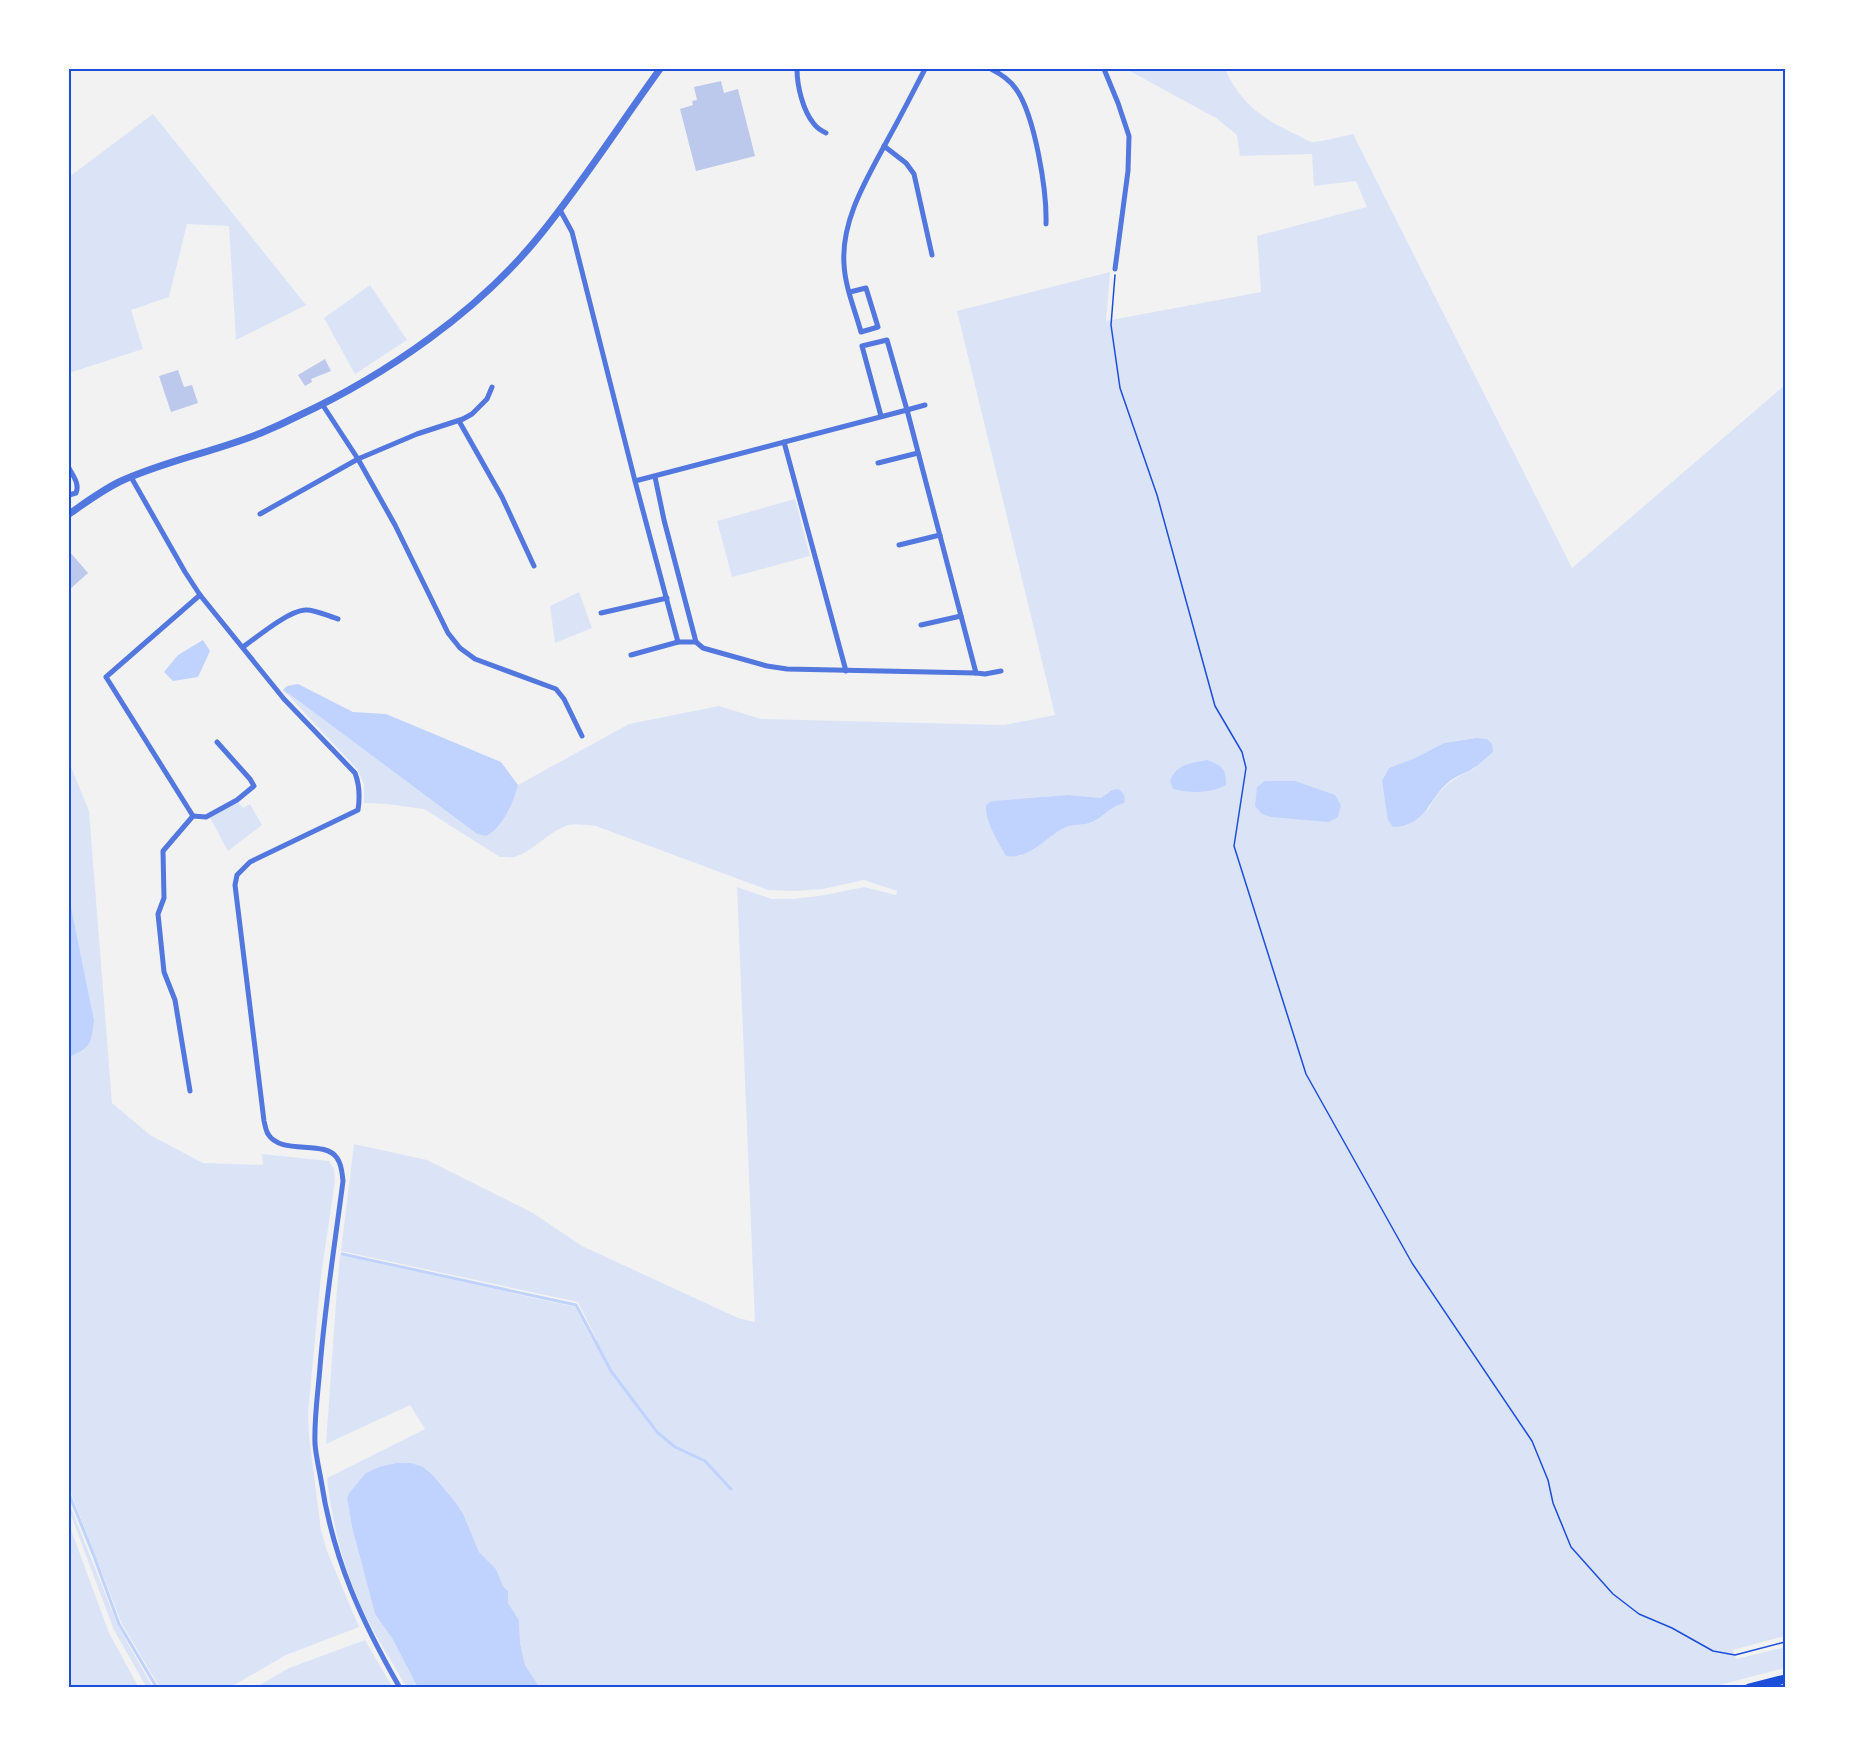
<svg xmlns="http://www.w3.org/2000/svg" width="1854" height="1757" font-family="'Open Sans',sans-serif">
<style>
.green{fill:#dbe4f7;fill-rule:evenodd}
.water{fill:#bfd3fe}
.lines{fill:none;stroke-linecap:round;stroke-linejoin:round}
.stream{stroke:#bfd3fe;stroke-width:3}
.building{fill:#bdc9ec}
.path{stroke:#1d4ed8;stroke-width:1.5}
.minor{stroke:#5277de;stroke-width:5}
.tertiary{stroke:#5277de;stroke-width:7}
.motorway{stroke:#1d4ed8;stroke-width:9}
.neatline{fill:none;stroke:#1d4ed8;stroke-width:2}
</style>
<rect width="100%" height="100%" fill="#f2f2f2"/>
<g class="green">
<path d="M 1126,69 L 1225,69 C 1240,102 1262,119 1295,134 C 1300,136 1307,141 1312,142 C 1321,142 1343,136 1353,134 L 1572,568 L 1785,385 L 1785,1636 L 1733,1650 L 1736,1659 L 1785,1647 L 1785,1668 L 1708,1688 L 540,1688 L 525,1665 L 520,1643 L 519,1620 L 508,1603 L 508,1591 L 503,1586 L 496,1569 L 479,1552 L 456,1503 L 432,1474 L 423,1467 L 358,1482 L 349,1493 L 347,1498 L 352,1527 L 375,1614 L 392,1638 L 418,1688 L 407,1688 C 396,1669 385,1651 374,1632 C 348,1585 333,1532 327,1478 L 425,1429 L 410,1405 L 326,1444 L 336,1301 L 340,1255 L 575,1307 L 594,1343 L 597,1340 L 578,1302 L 341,1251 L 354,1144 L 427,1160 L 533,1213 L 582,1246 L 738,1318 L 755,1322 L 737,887 L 772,899 L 794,899 L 825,895 L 864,887 L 896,895 L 897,891 L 864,880 L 823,889 L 794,891 L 768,890 L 596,826 C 586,825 577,823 568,825 C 548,832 534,851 514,857 C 510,858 504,857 500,857 L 424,809 L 387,804 L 364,803 L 364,784 L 357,769 L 286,693 L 288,693 L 477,834 L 486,836 C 502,829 514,802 518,785 L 629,724 L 719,706 L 761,719 L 1004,725 L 1055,715 L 957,311 L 1110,272 L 1106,321 L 1261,292 L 1257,236 L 1367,207 L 1356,181 L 1314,186 L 1312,154 L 1240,156 L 1237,135 L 1216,118 ZM 1476,738 L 1475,768 C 1452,779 1440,787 1428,810 L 1389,768 L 1415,758 L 1444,743 ZM 1112,790 L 1124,803 L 1112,806 L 1091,823 L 1075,824 L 1065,827 L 1020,856 L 1006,856 L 993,831 L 992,801 L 1068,795 L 1101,798 Z"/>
<polygon points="153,114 306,305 236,340 229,226 187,224 169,297 131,310 143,349 69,373 69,177"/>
<polygon points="370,285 407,340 355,374 324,318"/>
<polygon points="795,499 810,556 732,577 717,521"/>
<polygon points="579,592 592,628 555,643 550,606"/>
<polygon points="69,762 89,811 112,1103 150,1135 203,1163 263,1165 262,1154 329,1161 334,1169 335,1181 321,1276 308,1413 309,1436 321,1530 327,1551 359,1627 286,1655 229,1688 160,1688 122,1624 69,1488 69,1056 71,1056 94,1020 69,897"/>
<polygon points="238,802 243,808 250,804 262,825 228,851 210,818"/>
<polygon points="69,1503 118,1626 153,1688 147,1688 114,1630 69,1510"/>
<polygon points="69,1524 109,1633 139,1688 69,1688"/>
<polygon points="365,1640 393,1688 255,1688 289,1668"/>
</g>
<g class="water">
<polygon points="203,640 210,651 198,677 173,681 164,672 178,655"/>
<path d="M 298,684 L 353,712 L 386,714 L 501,762 L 518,785 C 514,802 502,829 486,836 L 477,834 L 288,693 L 286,693 L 283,690 L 287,686 Z"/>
<path d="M 1476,738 L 1487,739 L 1492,744 L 1493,752 C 1487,757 1481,763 1475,767 C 1467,773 1457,775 1450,781 C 1428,798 1427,826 1393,827 L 1388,820 L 1382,781 L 1389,768 L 1415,758 L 1444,743 Z"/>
<path d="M 1207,760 C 1223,766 1226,768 1226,785 C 1209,794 1191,793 1173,789 L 1170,781 C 1176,764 1192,763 1207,760 Z"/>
<polygon points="1265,781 1295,781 1335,795 1341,805 1338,817 1329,822 1271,817 1262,814 1255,806 1257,787"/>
<path d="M 1118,789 C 1124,793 1126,796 1124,803 C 1107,808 1105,816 1092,822 C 1083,826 1073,823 1064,828 C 1046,837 1029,860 1006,856 C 998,841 985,822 986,805 L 992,801 L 1068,795 L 1101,798 L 1112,790 Z"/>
<path d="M 69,897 L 94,1020 C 91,1042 92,1047 71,1056 L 69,1056 Z"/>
<polygon points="396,1463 411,1463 423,1467 432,1474 456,1503 463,1514 479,1552 496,1569 503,1586 508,1591 508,1603 519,1620 520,1643 525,1665 540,1688 418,1688 392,1638 375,1614 352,1527 347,1498 349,1493 366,1473 379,1467"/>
</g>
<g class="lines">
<g class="stream">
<polyline points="342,1254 576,1305 611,1371 657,1432 675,1447 705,1461 731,1489"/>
<polyline points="69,1494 94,1556 119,1624 157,1688"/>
</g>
</g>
<g class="building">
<polygon points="721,81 724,93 738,89 755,156 696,171 680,109 693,105 692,101 697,100 694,87"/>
<polygon points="325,359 331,371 311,379 312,382 305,386 298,375"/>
<polygon points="178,370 184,387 192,385 198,403 171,412 159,376"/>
<polygon points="69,551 88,573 69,590"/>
</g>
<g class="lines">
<polyline class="path" points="1115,275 1111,325 1120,388 1157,495 1215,706 1242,752 1246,768 1234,846 1306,1074 1412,1263 1532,1441 1548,1480 1553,1503 1571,1547 1613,1594 1639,1614 1672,1628 1713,1651 1735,1655 1785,1642"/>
<g class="minor">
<path d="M 797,69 C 797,86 803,111 814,124 C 817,128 822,131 826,133"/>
<path d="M 991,69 C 1001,74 1010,80 1016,89 C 1035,116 1047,191 1046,224"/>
<polyline points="1104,69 1118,103 1129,136 1128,171 1115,269"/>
<polyline points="884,146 906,163 914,174 932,255"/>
<polyline points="560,210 572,232 635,481 678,642 696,642 703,648 767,666 787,669 976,673 907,410 635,481"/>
<path d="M 850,292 L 866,288 L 878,327 L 861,332 C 855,310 845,287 844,264 C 841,219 868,177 888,139 C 901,116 913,92 925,69"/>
<polyline points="322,404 358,459 395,525 448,633 460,648 475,659 556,689 564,699 582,736"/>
<polyline points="881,416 862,346 887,340 907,410 925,405"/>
<polyline points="459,421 502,497 534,566"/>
<polyline points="784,442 846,671"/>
<polyline points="878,463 918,453"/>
<path d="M 69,468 C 73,476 80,484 76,493 L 69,495"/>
<path d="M 131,477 L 185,572 L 200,595 L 284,699 L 355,773 C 360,786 360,797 358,810 L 250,862 L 237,875 L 235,885 L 264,1121 C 265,1125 266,1131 268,1134 C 281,1156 325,1139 337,1158 C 342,1165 342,1173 343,1181 C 335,1243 325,1305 320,1367 C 318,1393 314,1418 315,1444 C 316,1456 319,1469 321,1480 C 333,1559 361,1620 400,1688"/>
<polyline points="655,477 664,520 696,642"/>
<polyline points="260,514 358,459 417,434 463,419 472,414 487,399 492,387"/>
<polyline points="899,545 940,535"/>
<polyline points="601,613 667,598"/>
<polyline points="921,625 961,616"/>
<path d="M 243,647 C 257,637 288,611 305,610 C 314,609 328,616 338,619"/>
<polyline points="631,655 678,642"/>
<polyline points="976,673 985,674 1001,671"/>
<polyline points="193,816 206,817 237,800 254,786 250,779 217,742"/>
<polyline points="190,1091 175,1000 164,972 158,914 164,898 163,851 193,816 106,677 200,595"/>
</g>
<path class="tertiary" d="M 69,514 C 85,503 101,491 119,482 C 164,461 214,452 261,433 C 273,428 286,422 298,416 C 386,375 479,311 540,235 C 583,182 620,124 660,69"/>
<polyline class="motorway" points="1749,1688 1785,1679"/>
</g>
<rect width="1854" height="1757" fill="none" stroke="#ffffff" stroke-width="141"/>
<rect x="70" y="70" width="1714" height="1616" class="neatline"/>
</svg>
